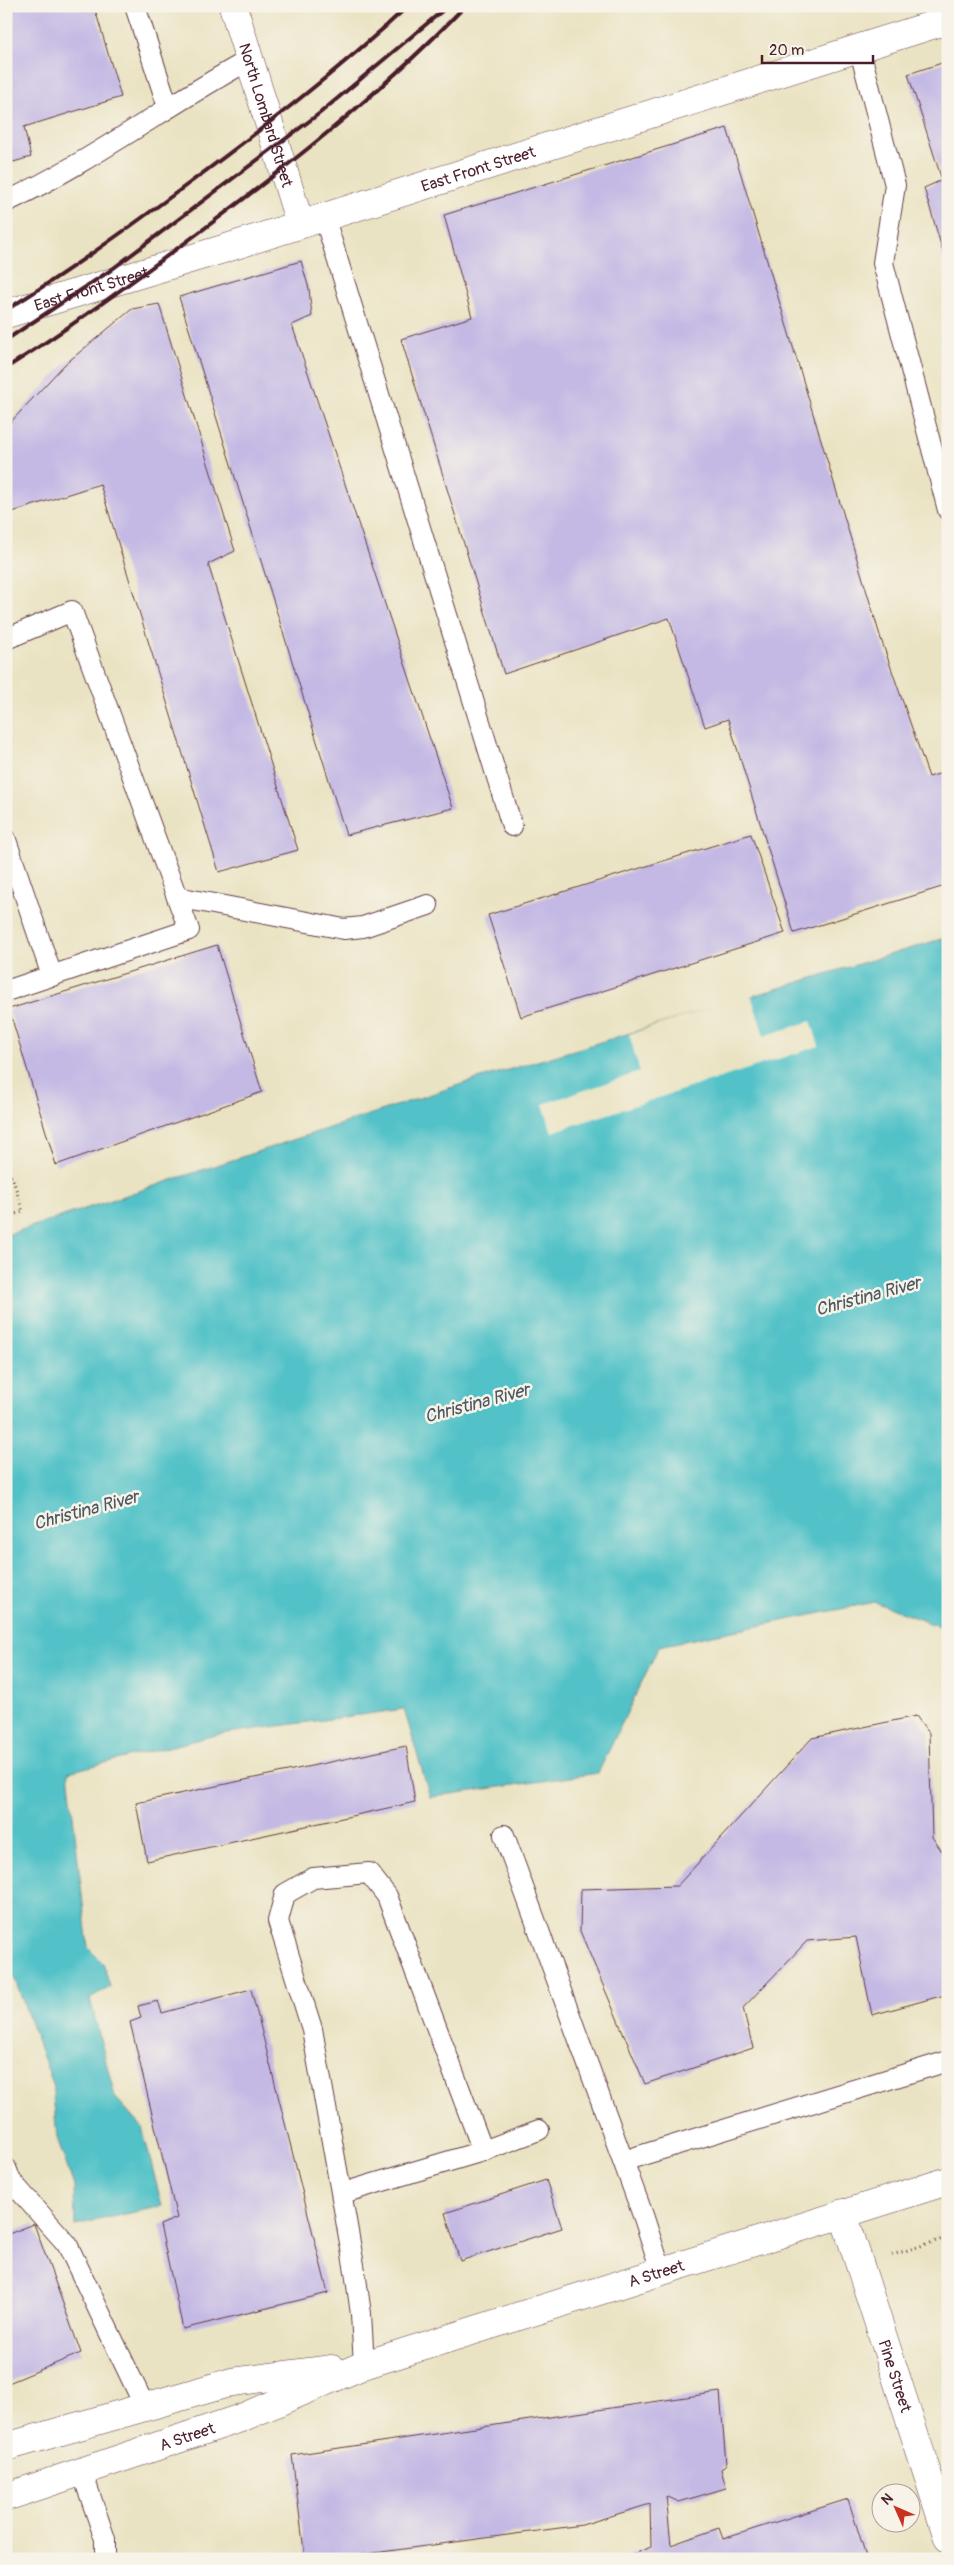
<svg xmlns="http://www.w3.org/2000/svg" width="954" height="2565" font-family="Pangolin,sans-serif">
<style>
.water{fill:#53c2c8;stroke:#4e707a}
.pier{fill:#eae3c3}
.building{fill:#c4b9e4}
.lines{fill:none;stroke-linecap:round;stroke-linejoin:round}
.service-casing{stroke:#623c42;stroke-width:22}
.minor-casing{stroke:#623c42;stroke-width:29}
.tertiary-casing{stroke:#623c42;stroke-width:29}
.path{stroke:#623c42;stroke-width:3;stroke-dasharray:1 4;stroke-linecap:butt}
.service{stroke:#fff;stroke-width:20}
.minor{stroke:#fff;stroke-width:28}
.tertiary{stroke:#fff;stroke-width:28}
.rail{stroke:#4a1f2b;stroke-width:4}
.labels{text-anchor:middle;stroke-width:5;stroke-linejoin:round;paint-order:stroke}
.street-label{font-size:16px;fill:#4a1f2b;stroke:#f7f3e8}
.water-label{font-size:18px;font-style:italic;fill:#4d5862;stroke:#f7f3e8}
</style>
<rect width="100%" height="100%" fill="#f7f3e8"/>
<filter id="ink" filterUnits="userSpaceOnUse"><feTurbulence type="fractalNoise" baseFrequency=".02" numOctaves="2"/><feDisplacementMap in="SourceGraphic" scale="10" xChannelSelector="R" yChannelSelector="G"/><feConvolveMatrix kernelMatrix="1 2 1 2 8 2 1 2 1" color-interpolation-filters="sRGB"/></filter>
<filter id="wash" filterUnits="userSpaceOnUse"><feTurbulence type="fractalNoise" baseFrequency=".0096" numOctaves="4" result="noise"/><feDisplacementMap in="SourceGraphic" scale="20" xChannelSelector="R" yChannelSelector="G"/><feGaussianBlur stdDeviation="1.12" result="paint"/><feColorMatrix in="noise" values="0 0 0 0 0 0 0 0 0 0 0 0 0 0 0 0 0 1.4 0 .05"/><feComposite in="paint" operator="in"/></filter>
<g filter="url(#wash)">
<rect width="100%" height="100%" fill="#eae3c3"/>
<polygon class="water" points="948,937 948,1630 875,1602 659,1646 598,1773 430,1797 404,1709 220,1734 68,1772 88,1948 103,1963 110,1987 90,1999 115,2097 142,2127 162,2206 75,2225 74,2186 57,2138 52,2081 6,1955 6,1235 468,1082"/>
<polygon class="pier" points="751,995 764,1036 811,1021 819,1046 552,1132 543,1104 640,1072 629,1034"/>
<g id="blocks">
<g class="building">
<polygon points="6,6 94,6 121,97 24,127 31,157 6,164"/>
<polygon points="948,61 948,265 947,265 924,188 942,180 908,74"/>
<polygon points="727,128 881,639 929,777 948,771 948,885 794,933 728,719 705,727 669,618 504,674 401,339 472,317 444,215"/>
<polygon points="301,261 309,289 312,316 292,325 453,808 346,835 179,297"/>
<polygon points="159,304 235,551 208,564 298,850 219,872 100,484 6,514 6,427 64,365 132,309"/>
<polygon points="751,834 785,933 521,1017 488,915"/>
<polygon points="217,945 262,1092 56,1165 9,1009"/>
<polygon points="916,1716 929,1733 932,1837 948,1860 948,1994 872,2015 856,1937 807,1941 743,2008 753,2048 645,2084 580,1931 581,1889 677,1886 812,1738"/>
<polygon points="406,1746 415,1802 147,1861 136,1803"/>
<polygon points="251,1989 328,2293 183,2329 160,2225 177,2218 130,2022 141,2018 138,2006 158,2001 162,2013"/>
<polygon points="546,2180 562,2228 460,2261 445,2213"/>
<polygon points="34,2224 81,2353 6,2384 6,2235"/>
<polygon points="720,2392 726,2464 721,2469 726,2488 679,2502 666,2496 671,2545 719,2528 723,2539 848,2499 867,2559 620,2559 651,2547 650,2504 582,2525 329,2559 305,2559 292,2455"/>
</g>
</g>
</g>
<g filter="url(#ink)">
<use href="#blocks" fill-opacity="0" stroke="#623c42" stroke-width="1"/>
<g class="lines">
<g class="service-casing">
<g id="service">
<polyline points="135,6 168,107"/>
<polyline points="859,47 895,185 883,263 948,510"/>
<path d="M 6,202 C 91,162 167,105 249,60"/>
<polyline points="324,216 512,826"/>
<polyline points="6,639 72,611 189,930 6,991"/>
<polyline points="6,840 52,976"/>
<polyline points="177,897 344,929 363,927 428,905"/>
<polyline points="504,1835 644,2218 661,2271"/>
<polyline points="623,2161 948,2061"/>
<polyline points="6,2168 11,2181 67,2244 145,2407"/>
<polyline points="343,2193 483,2151 539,2130"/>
<polyline points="364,2365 361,2314 355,2271 312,2029 278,1921 285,1894 313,1878 369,1873 387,1896 483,2151"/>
<polyline points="82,2472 105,2539 105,2559"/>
</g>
</g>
<g class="minor-casing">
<g id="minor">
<path id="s1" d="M 233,6 L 300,224"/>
<path id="s2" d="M 843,2213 L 948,2538"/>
</g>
</g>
<g class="tertiary-casing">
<g id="tertiary">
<path id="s3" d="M 6,314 L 220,250 L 948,20"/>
<polyline points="6,2447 232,2382 332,2369"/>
<path id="s4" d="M 6,2497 L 241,2418 L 364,2365 L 948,2181"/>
</g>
</g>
<g class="path">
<polyline points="6,1177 12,1176 23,1212 6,1216"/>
<polyline points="892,2255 946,2238"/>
</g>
<use href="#service" class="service"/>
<use href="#minor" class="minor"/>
<use href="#tertiary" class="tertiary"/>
<g class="rail">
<path d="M 6,310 C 68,272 126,230 184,187 C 261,130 338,71 408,6"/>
<polyline points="6,340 111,270 320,113 448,6"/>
<path d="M 6,368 C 67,330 125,287 182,245 C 281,172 380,95 465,6"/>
</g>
</g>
</g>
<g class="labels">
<g class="street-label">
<text dy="6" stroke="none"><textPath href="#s1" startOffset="114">North Lombard Street</textPath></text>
<text dy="6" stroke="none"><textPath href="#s3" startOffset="494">East Front Street</textPath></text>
<text dy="6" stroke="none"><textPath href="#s3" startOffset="89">East Front Street</textPath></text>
<text dy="6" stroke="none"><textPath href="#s4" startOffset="688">A Street</textPath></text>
<text dy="6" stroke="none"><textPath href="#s2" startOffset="171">Pine Street</textPath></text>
<text dy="6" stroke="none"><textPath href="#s4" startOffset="191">A Street</textPath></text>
</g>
<g class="water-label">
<text transform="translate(868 1296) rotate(-15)" y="6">Christina River</text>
<text transform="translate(477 1403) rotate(-15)" y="6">Christina River</text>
<text transform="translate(86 1510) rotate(-15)" y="6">Christina River</text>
</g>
</g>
<rect width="954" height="2565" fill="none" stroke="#f7f3e8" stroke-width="25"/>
<g transform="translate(896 2508) rotate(315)"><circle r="24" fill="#f7f3e8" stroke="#b29e9c"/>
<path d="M0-4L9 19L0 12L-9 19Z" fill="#c8321e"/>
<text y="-8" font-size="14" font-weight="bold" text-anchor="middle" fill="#4a1f2b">N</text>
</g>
<path d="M762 55v8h111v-8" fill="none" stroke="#4a1f2b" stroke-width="2.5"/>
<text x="769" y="55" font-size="15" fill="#4a1f2b" stroke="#f7f3e8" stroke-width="4" paint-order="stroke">20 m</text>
</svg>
